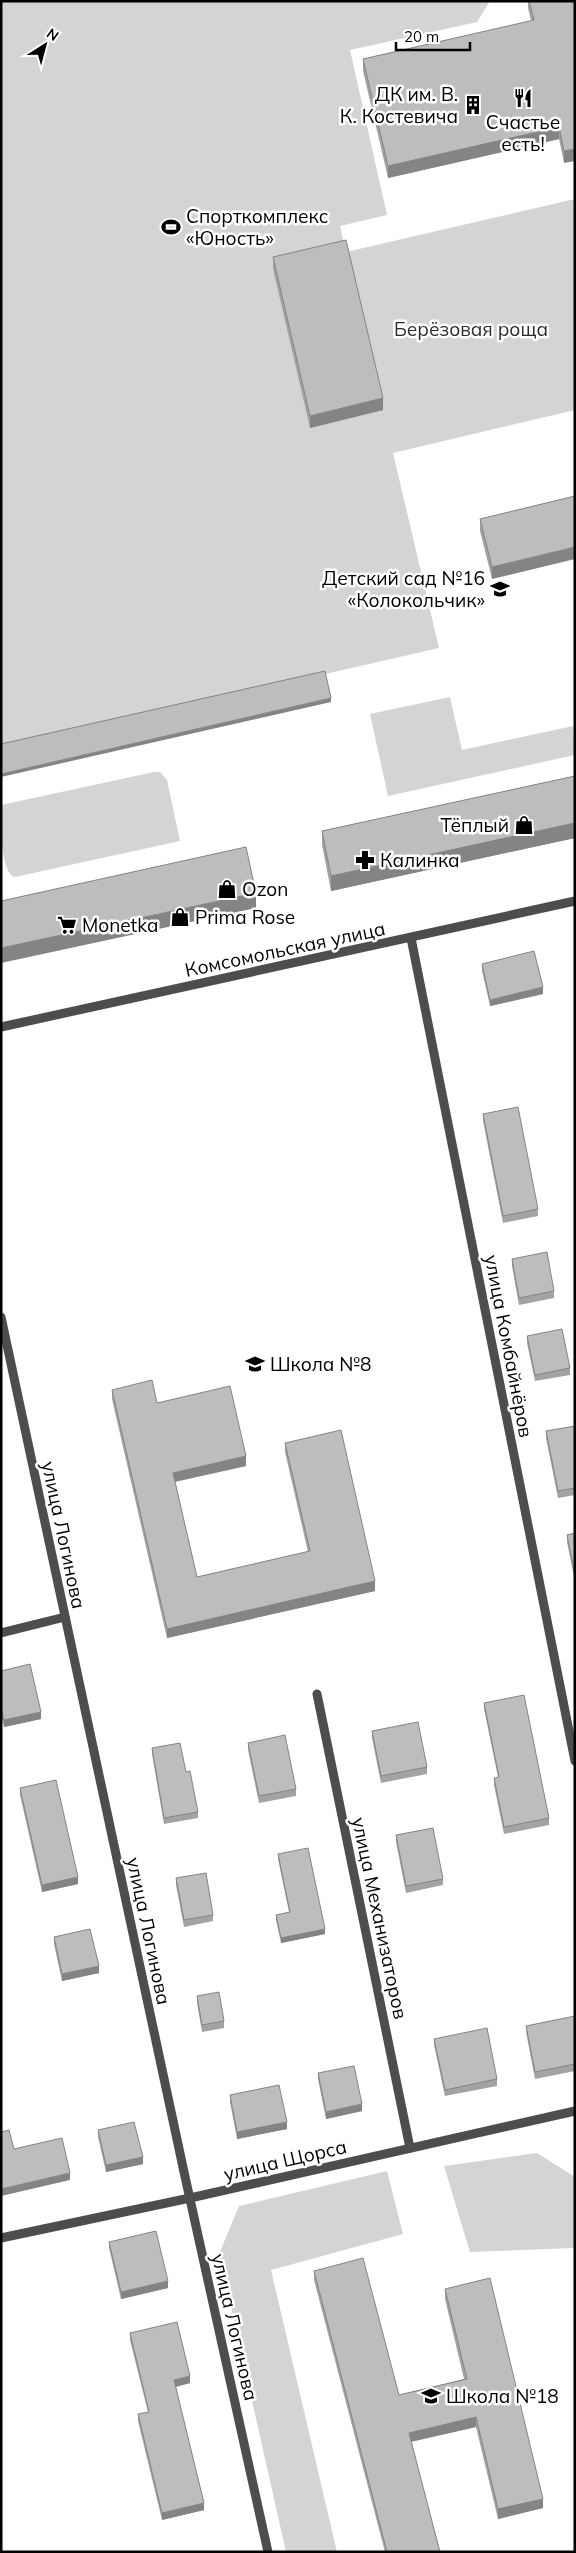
<svg xmlns="http://www.w3.org/2000/svg" width="576" height="2553" font-family="Mulish,sans-serif">
<style>
.green{fill:#d4d4d4}
.lines{fill:none;stroke-linecap:round;stroke-linejoin:round}
.minor{stroke:#4d4d4d;stroke-width:9}
.wall{fill:#a3a3a3}
.shaded-wall{fill:#848484}
.building{fill:#bdbdbd;stroke:#848484}
.labels{text-anchor:middle;stroke-width:5;stroke-linejoin:round;paint-order:stroke}
.poi-label{font-size:19px;fill:#000;stroke:#fff;text-anchor:start}
.park-label{font-size:19px;fill:#2b2b2b;stroke:#fff}
.street-label{font-size:19px;fill:#000;stroke:#fff}
</style>
<rect width="100%" height="100%" fill="#fff"/>
<g class="green">
<polygon points="1,1 490,1 477,22 350,50 387,215 340,226 346,252 575,199 575,410 393,453 439,648 1,748"/>
<polygon points="450,697 462,750 573,726 575,755 388,796 370,714"/>
<path d="M 154,772 L 160,772 L 167,780 L 180,841 L 15,877 C 0,874 1,821 1,805 Z"/>
<polygon points="537,2153 575,2177 575,2248 470,2252 444,2166"/>
<polygon points="387,2171 403,2234 271,2270 337,2552 286,2552 219,2254 239,2206"/>
</g>
<g class="lines">
<g class="minor">
<polyline points="411,938 575,1761"/>
<polyline points="1,1027 575,901"/>
<polyline points="1,1317 184,2172 268,2552"/>
<polyline points="1,1633 65,1617"/>
<polyline points="317,1694 410,2148"/>
<polyline points="1,2238 190,2198 575,2111"/>
</g>
</g>
<g class="wall">
<polygon points="528,1 575,1 564,163 559,139 388,178 363,71 363,59 531,21 528,8"/>
<polygon points="273,257 383,410 310,428 273,269"/>
<polygon points="575,496 492,579 480,531 480,519"/>
<polygon points="575,776 575,838 331,891 322,845 322,831"/>
<polygon points="482,964 543,994 490,1006 482,971"/>
<polygon points="483,1114 538,1209 538,1216 503,1223 483,1121"/>
<polygon points="512,1259 554,1291 554,1298 519,1305 512,1266"/>
<polygon points="527,1336 570,1368 570,1375 535,1381 527,1343"/>
<polygon points="112,1390 157,1403 246,1466 175,1482 197,1577 308,1552 285,1452 285,1443 375,1591 167,1638 112,1399"/>
<polygon points="575,1426 575,1495 558,1498 546,1438 546,1431"/>
<polygon points="575,1533 575,1582 567,1542 567,1535"/>
<polygon points="1,1671 41,1719 4,1727 1,1715"/>
<polygon points="484,1703 549,1818 549,1825 504,1834 494,1785 494,1778 498,1777 484,1709"/>
<polygon points="372,1731 427,1767 427,1774 381,1783 372,1738"/>
<polygon points="248,1743 296,1789 296,1796 259,1803 248,1750"/>
<polygon points="152,1748 186,1772 198,1812 198,1818 164,1824 152,1754"/>
<polygon points="20,1788 78,1884 42,1892 20,1795"/>
<polygon points="396,1835 443,1879 443,1885 406,1893 396,1842"/>
<polygon points="278,1854 325,1934 281,1943 276,1920 276,1915 289,1912 278,1859"/>
<polygon points="176,1878 213,1915 213,1921 184,1927 176,1885"/>
<polygon points="54,1937 99,1973 62,1981 54,1944"/>
<polygon points="197,1996 224,2021 224,2028 202,2032 197,2003"/>
<polygon points="575,2016 575,2071 535,2079 526,2032 526,2026"/>
<polygon points="434,2039 497,2079 497,2086 445,2096 434,2045"/>
<polygon points="318,2073 362,2111 326,2119 318,2079"/>
<polygon points="230,2095 287,2129 237,2139 230,2102"/>
<polygon points="98,2130 143,2164 106,2172 98,2137"/>
<polygon points="109,2242 168,2288 121,2299 109,2248"/>
<polygon points="314,2271 399,2395 464,2379 445,2299 445,2289 543,2508 498,2519 476,2427 411,2442 440,2552 385,2552 314,2280"/>
<polygon points="130,2333 190,2383 176,2387 204,2510 162,2520 138,2421 138,2414 148,2412 130,2340"/>
</g>
<g class="shaded-wall">
<polygon points="559,127 559,139 388,178 388,166"/>
<polygon points="575,149 575,161 564,163 564,151"/>
<polygon points="383,398 383,410 310,428 310,416"/>
<polygon points="575,547 575,559 492,579 492,567"/>
<polygon points="331,698 331,702 1,777 1,774"/>
<polygon points="575,823 575,838 331,891 331,876"/>
<polygon points="256,893 256,908 1,963 1,948"/>
<polygon points="543,987 543,994 490,1006 490,1000"/>
<polygon points="246,1456 246,1466 173,1482 173,1473"/>
<polygon points="375,1581 375,1591 167,1638 167,1629"/>
<polygon points="41,1712 41,1719 4,1727 4,1720"/>
<polygon points="78,1877 78,1884 42,1892 42,1885"/>
<polygon points="325,1929 325,1934 281,1943 281,1938"/>
<polygon points="99,1966 99,1973 62,1981 62,1974"/>
<polygon points="362,2104 362,2111 326,2119 326,2112"/>
<polygon points="287,2122 287,2129 237,2139 237,2132"/>
<polygon points="143,2157 143,2164 106,2172 106,2165"/>
<polygon points="70,2173 70,2180 1,2196 1,2189"/>
<polygon points="168,2281 168,2288 121,2299 121,2292"/>
<polygon points="190,2376 190,2383 174,2387 174,2380"/>
<polygon points="476,2417 476,2427 409,2442 409,2433"/>
<polygon points="543,2499 543,2508 498,2519 498,2509"/>
<polygon points="204,2503 204,2510 162,2520 162,2513"/>
</g>
<g class="building">
<polygon points="529,1 575,1 575,149 564,151 559,127 388,166 363,59 534,20"/>
<polygon points="346,240 383,398 310,416 273,257"/>
<polygon points="575,496 575,547 492,567 480,519"/>
<polygon points="325,671 331,698 1,774 1,744"/>
<polygon points="575,776 575,823 331,876 322,831"/>
<polygon points="246,847 256,893 1,948 1,901"/>
<polygon points="534,951 543,987 490,1000 482,964"/>
<polygon points="518,1107 538,1209 503,1216 483,1114"/>
<polygon points="547,1252 554,1291 519,1298 512,1259"/>
<polygon points="562,1329 570,1368 535,1375 527,1336"/>
<polygon points="152,1380 157,1403 230,1386 246,1456 173,1473 197,1577 310,1551 285,1443 341,1430 375,1581 167,1629 112,1390"/>
<polygon points="575,1426 575,1488 558,1491 546,1431"/>
<polygon points="575,1533 575,1575 567,1535"/>
<polygon points="30,1664 41,1712 4,1720 1,1708 1,1671"/>
<polygon points="524,1695 549,1818 504,1827 494,1778 499,1777 484,1703"/>
<polygon points="418,1722 427,1767 381,1776 372,1731"/>
<polygon points="285,1735 296,1789 259,1796 248,1743"/>
<polygon points="180,1743 186,1772 190,1771 198,1812 164,1818 152,1748"/>
<polygon points="56,1780 78,1877 42,1885 20,1788"/>
<polygon points="433,1828 443,1879 406,1886 396,1835"/>
<polygon points="308,1848 325,1929 281,1938 276,1915 290,1912 278,1854"/>
<polygon points="206,1873 213,1915 184,1920 176,1878"/>
<polygon points="90,1929 99,1966 62,1974 54,1937"/>
<polygon points="219,1992 224,2021 202,2025 197,1996"/>
<polygon points="575,2016 575,2064 535,2072 526,2026"/>
<polygon points="487,2028 497,2079 445,2090 434,2039"/>
<polygon points="354,2066 362,2104 326,2112 318,2073"/>
<polygon points="279,2085 287,2122 237,2132 230,2095"/>
<polygon points="134,2122 143,2157 106,2165 98,2130"/>
<polygon points="9,2130 14,2149 62,2138 70,2173 1,2189 1,2132"/>
<polygon points="156,2231 168,2281 121,2292 109,2242"/>
<polygon points="363,2258 399,2395 467,2379 445,2289 490,2278 543,2499 498,2509 476,2417 409,2433 440,2552 387,2552 314,2271"/>
<polygon points="177,2322 190,2376 174,2380 204,2503 162,2513 138,2414 149,2412 130,2333"/>
</g>
<defs>
<g id="restaurant-bare" transform="scale(1.5)"><path d="M-5-6h1v4h1v-4h1v4h1v-4h1v5L-1.5 .5V6h-2V.5L-5-1ZM5-6V6H3V1.5H1.5Q1.5-4 5-6Z" fill="#000" stroke="#fff" stroke-width="2.5" paint-order="stroke"/></g>
<g id="building-bare" transform="scale(1.5)"><path d="M-4-6H4V6H1V3H-1V6H-4ZM-2.5-4.3h1.7v1.8h-1.7ZM.8-4.3h1.7v1.8H.8ZM-2.5-1h1.7V.8h-1.7ZM.8-1h1.7V.8H.8Z" fill="#000" stroke="#fff" stroke-width="2.5" paint-order="stroke"/></g>
<g id="stadium-bare" transform="scale(1.5)"><path d="M0-5a6.5 5 0 1 0 0 10a6.5 5 0 1 0 0-10ZM-3.5-1.8h7v3.6h-7Z" fill="#000" stroke="#fff" stroke-width="2.5" paint-order="stroke"/></g>
<g id="school-bare" transform="scale(1.5)"><path d="M0-5L7-2L0 1L-7-2ZM-4 1L0 2.5L4 1V4Q0 6-4 4Z" fill="#000" stroke="#fff" stroke-width="2.5" paint-order="stroke"/></g>
<g id="shop-bare" transform="scale(1.5)"><path d="M-5-2.5h2.3a2.7 3.5 0 0 1 5.4 0H5L5.5 6h-11ZM-1.5-2.5h3a1.5 2.3 0 0 0-3 0Z" fill="#000" stroke="#fff" stroke-width="2.5" paint-order="stroke"/></g>
<g id="pharmacy-bare" transform="scale(1.5)"><path d="M-2-6h4v4h4v4h-4v4h-4v-4h-4v-4h4Z" fill="#000" stroke="#fff" stroke-width="2.5" paint-order="stroke"/></g>
<g id="supermarket-bare" transform="scale(1.5)"><path d="M-6-5.5h2.5l.6 2H6L4.5 2H-2.5L-4.4-4H-6ZM-1.5 3.2a1.3 1.3 0 1 0 .1 0ZM3 3.2a1.3 1.3 0 1 0 .1 0Z" fill="#000" stroke="#fff" stroke-width="2.5" paint-order="stroke"/></g>
</defs>
<g fill-rule="evenodd">
<use href="#restaurant-bare" x="523" y="98"/>
<use href="#building-bare" x="473" y="105"/>
<use href="#stadium-bare" x="171" y="227"/>
<use href="#school-bare" x="500" y="589"/>
<use href="#shop-bare" x="524" y="825"/>
<use href="#pharmacy-bare" x="365" y="860"/>
<use href="#shop-bare" x="227" y="889"/>
<use href="#shop-bare" x="180" y="917"/>
<use href="#supermarket-bare" x="67" y="925"/>
<use href="#school-bare" x="255" y="1364"/>
<use href="#school-bare" x="431" y="2396"/>
</g>
<g class="labels">
<g class="poi-label">
<text x="458" y="101" text-anchor="end">ДК им. В.<tspan x="458" dy="22">К. Костевича</tspan></text>
<text x="523" y="129" text-anchor="middle">Счастье<tspan x="523" dy="22">есть!</tspan></text>
<text x="186" y="223">Спорткомплекс<tspan x="186" dy="22">«Юность»</tspan></text>
<text x="485" y="585" text-anchor="end">Детский сад №16<tspan x="485" dy="22">«Колокольчик»</tspan></text>
<text x="509" y="832" text-anchor="end">Тёплый</text>
<text x="380" y="867">Калинка</text>
<text x="242" y="896">Ozon</text>
<text x="195" y="924">Prima Rose</text>
<text x="82" y="932">Monetka</text>
<text x="270" y="1371">Школа №8</text>
<text x="446" y="2403">Школа №18</text>
</g>
<g class="park-label">
<text x="471" y="336">Берёзовая роща</text>
</g>
<g class="street-label">
<text transform="translate(285 949) rotate(-12)" y="7">Комсомольская улица</text>
<text transform="translate(509 1346) rotate(79)" y="7">улица Комбайнёров</text>
<text transform="translate(64 1535) rotate(78)" y="7">улица Логинова</text>
<text transform="translate(380 1918) rotate(78)" y="7">улица Механизаторов</text>
<text transform="translate(149 1931) rotate(78)" y="7">улица Логинова</text>
<text transform="translate(285 2160) rotate(-13)" y="7">улица Щорса</text>
<text transform="translate(235 2327) rotate(77)" y="7">улица Логинова</text>
</g>
</g>
<rect width="576" height="2553" fill="none" stroke="#000000" stroke-width="5"/>
<g transform="translate(45 45) rotate(36)" stroke="#ffffff" stroke-width="4" paint-order="stroke">
<path d="M0-4L9 19L0 12L-9 19Z" fill="#000000"/>
<text y="-8" font-size="14" font-weight="bold" text-anchor="middle" fill="#000000">N</text>
</g>
<path d="M396 42v8h74v-8" fill="none" stroke="#000000" stroke-width="2.5"/>
<text x="404" y="42" font-size="15" fill="#000000" stroke="#ffffff" stroke-width="4" paint-order="stroke">20 m</text>
</svg>
